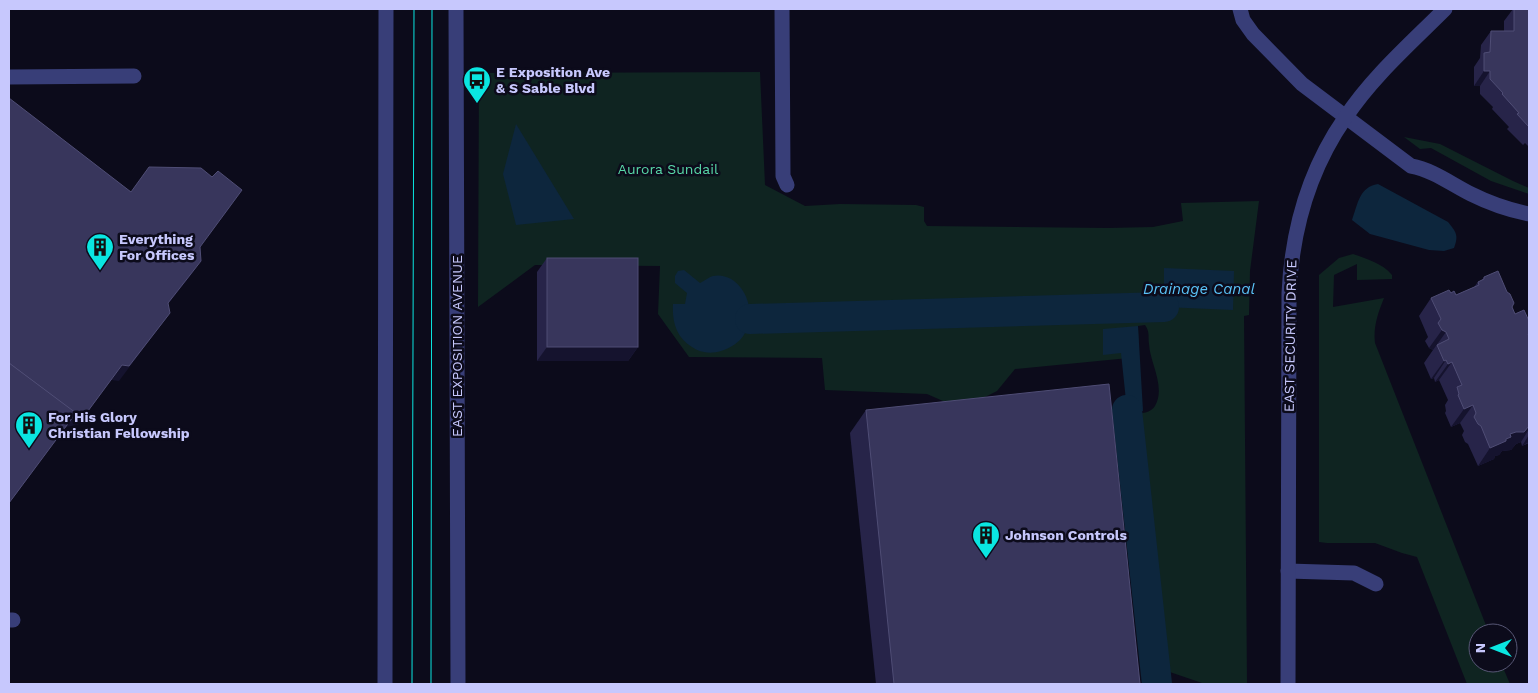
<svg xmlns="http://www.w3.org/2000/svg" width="1538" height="693" font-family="'Work Sans',sans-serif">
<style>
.green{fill:#0f2421}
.water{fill:#0d263d}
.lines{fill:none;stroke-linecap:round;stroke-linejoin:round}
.canal{stroke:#0d263d;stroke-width:30}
.minor{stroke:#383e78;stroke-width:15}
.tram{stroke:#0ae6e1;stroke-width:1}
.wall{fill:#272449}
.shaded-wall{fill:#15132e}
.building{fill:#38365c;stroke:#4f4d75}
.labels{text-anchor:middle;stroke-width:5;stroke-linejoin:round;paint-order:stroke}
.poi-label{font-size:14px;font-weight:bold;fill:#c7c8fd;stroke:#0c0b1b;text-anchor:start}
.park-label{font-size:14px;fill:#58d8a8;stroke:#0c0b1b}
.street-label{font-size:14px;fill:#c7c8fd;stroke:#0c0b1b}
.water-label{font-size:15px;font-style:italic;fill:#5ac3f8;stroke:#0c0b1b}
</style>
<rect width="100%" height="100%" fill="#0c0b1b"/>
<g class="green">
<path d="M 760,72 L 765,185 L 805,206 L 840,204 L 916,205 L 924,207 L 924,221 L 927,226 L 1108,228 L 1153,227 L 1183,221 L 1181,203 L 1259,201 L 1250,271 L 1249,315 L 1244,316 L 1247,684 L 1205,684 L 1161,669 L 1134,415 C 1141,413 1151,413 1155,406 C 1166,387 1150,363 1149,344 C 1148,336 1150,332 1145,325 L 1138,326 L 1139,357 L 1015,369 L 997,391 L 983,398 L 964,403 L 943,401 L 927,394 L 825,390 L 822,358 L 689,357 L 658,314 L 660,266 L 535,265 L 478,307 L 479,73 Z"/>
<polygon points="1404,137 1440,144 1513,181 1529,188 1529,194 1491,181 1431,148 1420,149"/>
<path d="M 1353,254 C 1367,259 1382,263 1392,275 L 1392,279 L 1357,280 L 1357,264 L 1334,275 L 1333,307 L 1384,298 C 1378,313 1373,327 1375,343 L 1489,633 L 1478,633 L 1478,663 L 1501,663 L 1510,684 L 1467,684 L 1417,557 L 1402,553 L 1375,543 L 1327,543 L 1319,542 L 1319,275 L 1339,258 Z"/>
</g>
<g class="water">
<polygon points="516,124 574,219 516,225 503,174"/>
<path d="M 1378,184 L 1448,222 C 1456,232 1459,235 1454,248 L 1444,251 L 1429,250 L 1370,234 L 1352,220 C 1358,204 1359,187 1378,184 Z"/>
<polygon points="1164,268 1234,271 1233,310 1164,307"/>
<path d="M 684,270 L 700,283 C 704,281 709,277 713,276 C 748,269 771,336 721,351 C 711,354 700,353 692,347 C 676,337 672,322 673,304 L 685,304 L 687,293 L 675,283 L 675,276 L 678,271 Z"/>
<polygon points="1138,326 1143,411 1127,410 1121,353 1103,355 1103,329"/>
</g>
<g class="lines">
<g class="canal">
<polyline points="750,319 1164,307"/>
<polyline points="1127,410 1157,684"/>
</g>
<g class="minor">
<polyline points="456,9 458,684"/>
<polyline points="782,9 783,176 787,185"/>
<path d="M 1240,9 L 1243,20 L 1253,34 L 1302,84 L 1411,166 C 1433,170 1451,184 1471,194 C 1489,203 1509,210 1529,214"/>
<polyline points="9,77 134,76"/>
<polyline points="1288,571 1354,573 1376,584"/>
<polyline points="9,620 13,620"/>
<polyline points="385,684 386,9"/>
<path d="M 1288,684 L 1289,293 C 1292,230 1309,170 1345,118 C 1372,77 1411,43 1445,9"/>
</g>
<g class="tram">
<polyline points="412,684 414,9"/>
<polyline points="431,684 432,9"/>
</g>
</g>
<g class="wall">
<polygon points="1513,9 1529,9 1529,147 1525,143 1523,145 1507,129 1509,127 1492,109 1493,107 1480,94 1480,86 1474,86 1474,67 1480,58 1481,45 1491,31 1504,31 1504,21"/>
<polygon points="547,258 638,347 628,361 537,361 537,272"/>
<polygon points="1484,277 1512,307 1515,314 1529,321 1529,445 1529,443 1522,446 1521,442 1516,444 1511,450 1502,451 1499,455 1495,456 1494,459 1478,466 1468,444 1465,442 1462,435 1464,431 1460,423 1451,427 1445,413 1446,411 1445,405 1448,400 1439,380 1435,382 1434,378 1431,379 1424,363 1433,350 1429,348 1425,341 1428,337 1419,316 1431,298 1451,293 1456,295 1474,287 1478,282 1482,280"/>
<polygon points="866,410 1140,684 876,684 850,433"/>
</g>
<g class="shaded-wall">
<polygon points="1484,71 1490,71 1480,86 1474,86"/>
<polygon points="201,261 191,275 158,317 168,303"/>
<polygon points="170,313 119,381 111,380 78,425 65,427 9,504 73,413"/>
<polygon points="1442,330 1446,332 1433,350 1429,348"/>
<polygon points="547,347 638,347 628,361 537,361"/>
<polygon points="1446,360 1434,378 1431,379 1444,361"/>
<polygon points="1452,362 1439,380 1435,382 1448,364"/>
<polygon points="1473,405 1460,423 1451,427 1464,409"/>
<polygon points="1529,426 1529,429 1521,442 1516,444 1511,450 1502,451 1499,455 1495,456 1494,459 1478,466 1490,448 1510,434"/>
<polygon points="1529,435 1529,442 1522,446"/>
</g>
<g class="building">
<polygon points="1514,9 1529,9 1529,127 1517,114 1519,113 1502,94 1503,93 1490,79 1490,71 1484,71 1484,53 1490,52 1491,31 1514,31"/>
<polygon points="9,98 131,192 149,167 201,168 212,177 218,171 242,190 200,247 201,261 168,303 170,313 129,366 122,365 88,411 75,413 9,363"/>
<rect x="547" y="258" width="91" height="89"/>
<polygon points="1498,271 1507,292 1510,294 1514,303 1512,307 1515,314 1524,310 1529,321 1529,333 1528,334 1529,336 1529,426 1524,432 1516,432 1510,434 1511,437 1506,439 1506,441 1490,448 1481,426 1478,424 1474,417 1476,413 1473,405 1464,409 1458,395 1459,394 1457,387 1462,385 1452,362 1448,364 1446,360 1444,361 1437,345 1449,339 1446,332 1442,330 1438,323 1441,319 1431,298 1449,290 1451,293 1454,291 1456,295 1479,285 1478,282 1484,279 1484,277"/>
<polygon points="9,363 76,413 9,503"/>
<polygon points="1109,384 1140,684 894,684 866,410"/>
</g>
<defs>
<g id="bus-pin" transform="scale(1.4375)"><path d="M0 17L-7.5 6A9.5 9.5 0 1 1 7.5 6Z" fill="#0ae6e1" stroke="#0c0b1b"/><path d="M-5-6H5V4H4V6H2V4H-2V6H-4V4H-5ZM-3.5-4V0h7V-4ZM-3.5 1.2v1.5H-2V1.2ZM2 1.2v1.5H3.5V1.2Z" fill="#111"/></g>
<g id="building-pin" transform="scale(1.4375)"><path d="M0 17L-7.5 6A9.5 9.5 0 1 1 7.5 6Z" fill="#0ae6e1" stroke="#0c0b1b"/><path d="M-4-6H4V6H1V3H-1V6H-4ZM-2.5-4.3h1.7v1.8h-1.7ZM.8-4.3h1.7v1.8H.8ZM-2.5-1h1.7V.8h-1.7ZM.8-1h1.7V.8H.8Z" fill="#111"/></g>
</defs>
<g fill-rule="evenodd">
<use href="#bus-pin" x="477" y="80"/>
<use href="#building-pin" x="100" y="247"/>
<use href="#building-pin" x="29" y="425"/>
<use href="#building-pin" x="986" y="535"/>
</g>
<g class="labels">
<g class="poi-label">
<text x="496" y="77">E Exposition Ave<tspan x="496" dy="16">&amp; S Sable Blvd</tspan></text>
<text x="119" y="244">Everything<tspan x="119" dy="16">For Offices</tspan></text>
<text x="48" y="422">For His Glory<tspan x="48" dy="16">Christian Fellowship</tspan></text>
<text x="1005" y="540">Johnson Controls</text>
</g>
<g class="park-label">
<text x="668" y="174">Aurora Sundail</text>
</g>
<g class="street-label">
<text transform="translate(1290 336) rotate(-89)" y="5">EAST SECURITY DRIVE</text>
<text transform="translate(457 346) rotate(-90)" y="5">EAST EXPOSITION AVENUE</text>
</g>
<g class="water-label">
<text x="1199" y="294">Drainage Canal</text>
</g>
</g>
<rect width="1538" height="693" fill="none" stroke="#c7c8fd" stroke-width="20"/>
<g transform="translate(1493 648) rotate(270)"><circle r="24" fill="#0c0b1b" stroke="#575775"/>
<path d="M0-4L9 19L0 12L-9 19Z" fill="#0ae6e1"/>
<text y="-8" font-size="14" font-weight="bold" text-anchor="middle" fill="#c7c8fd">N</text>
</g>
</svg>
